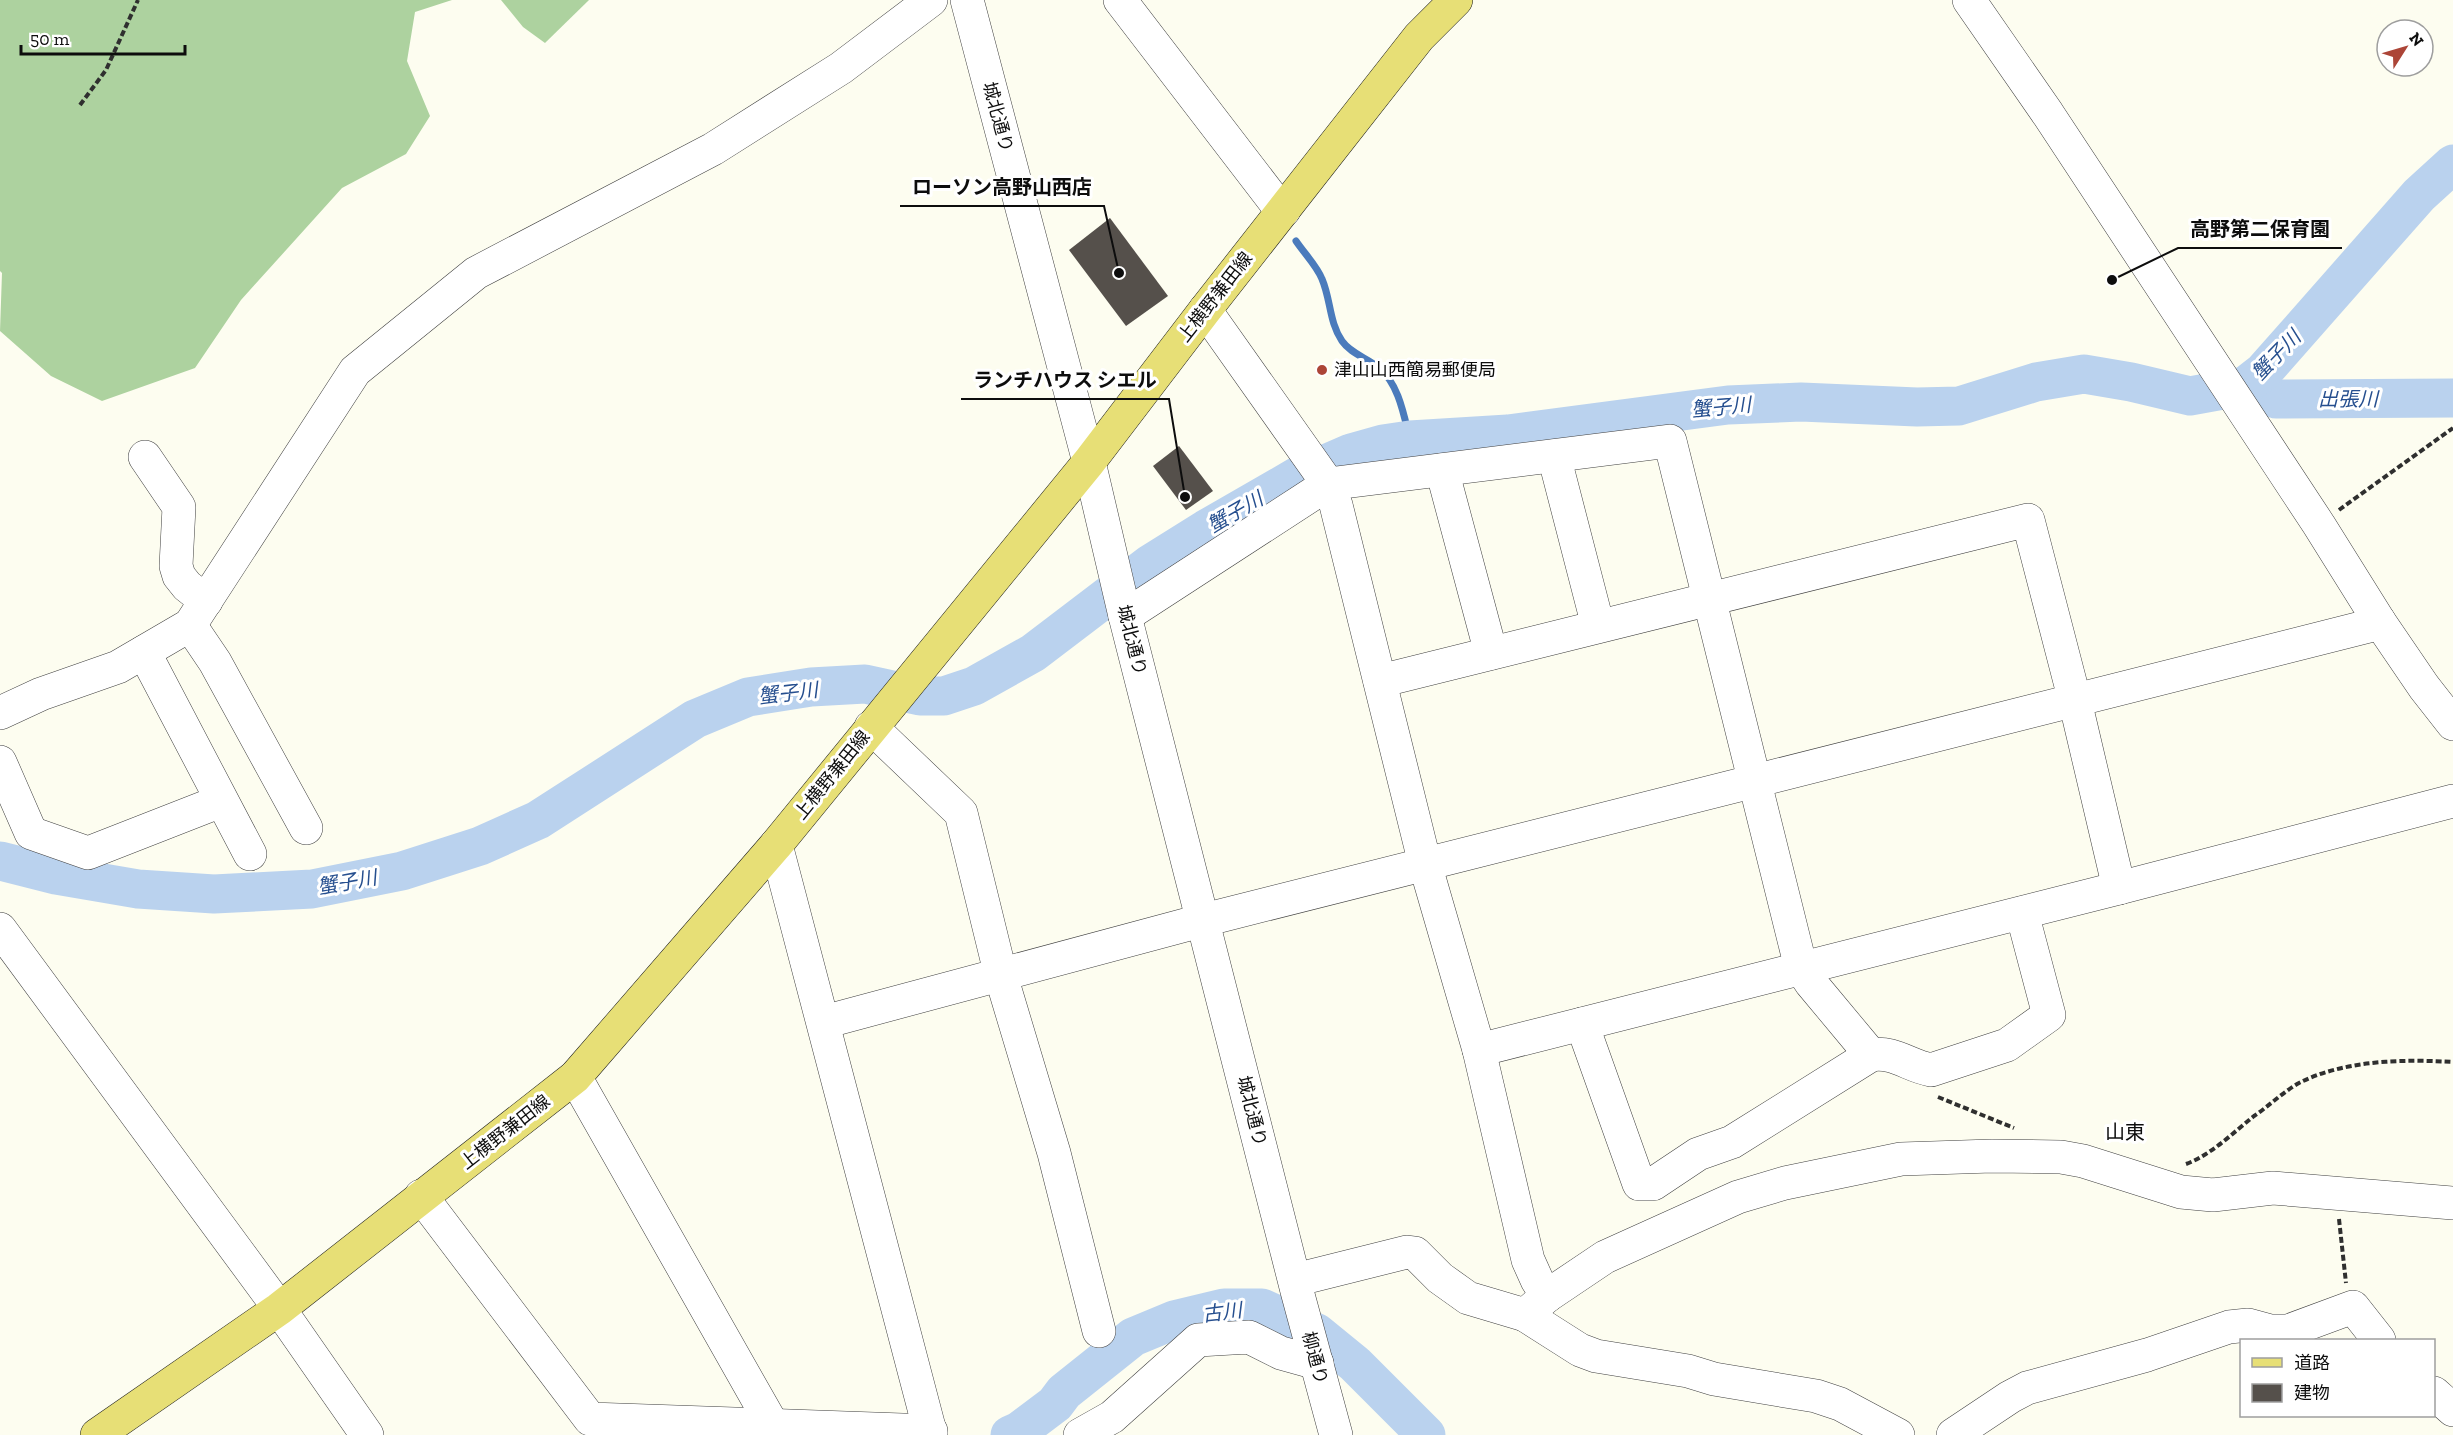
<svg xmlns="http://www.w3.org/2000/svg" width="2453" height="1435" font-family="'Zilla Slab','Noto Sans JP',serif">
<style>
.forest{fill:#add29f}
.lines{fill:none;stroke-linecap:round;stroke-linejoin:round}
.stream{stroke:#4b7bbc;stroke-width:7}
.river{stroke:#bad2ee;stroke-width:39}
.building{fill:#55504b}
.minor-casing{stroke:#404040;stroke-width:34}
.major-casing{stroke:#1e1e1e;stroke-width:34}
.path{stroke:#2f2f2f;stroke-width:4;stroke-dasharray:6 3;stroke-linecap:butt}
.minor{stroke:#fff;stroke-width:33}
.major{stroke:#e7df76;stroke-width:33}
.poi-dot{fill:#ac4537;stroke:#fff;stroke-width:2}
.labels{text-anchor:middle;stroke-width:6;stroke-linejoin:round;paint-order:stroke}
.street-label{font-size:18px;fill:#0d0d0d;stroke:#fff}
.poi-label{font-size:18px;fill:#0d0d0d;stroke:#fff;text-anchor:start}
.water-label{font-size:20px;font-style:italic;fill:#264f8f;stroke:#fff}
.neighbourhood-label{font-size:20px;fill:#0d0d0d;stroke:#fff}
.leader{fill:none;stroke:#0d0d0d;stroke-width:2}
.callout-dot{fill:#0d0d0d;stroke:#fff;stroke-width:2}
.callout-label{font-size:20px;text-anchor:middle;font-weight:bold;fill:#0d0d0d;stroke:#fff;stroke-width:6;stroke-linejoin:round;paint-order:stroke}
</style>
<rect width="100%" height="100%" fill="#fdfdf0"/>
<g class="forest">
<polygon points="0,0 452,0 415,12 407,61 430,116 406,154 342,188 241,300 195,368 102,401 51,376 0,331 2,273 0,271"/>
<polygon points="501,0 589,0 545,43 523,27"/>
</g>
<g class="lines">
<path class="stream" d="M 1296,241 C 1304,253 1317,266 1322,279 C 1331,300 1329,322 1342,341 C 1351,354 1368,358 1379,368 C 1399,384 1404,416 1410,440"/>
<g class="river">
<polyline points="2245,386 2276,399 2453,398"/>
<polyline points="0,861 56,875 138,889 214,894 312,889 402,871 480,846 538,820 695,719 748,697 811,687 865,684 920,696 944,696 974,686 1033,653 1150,564 1206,529 1298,476 1351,453 1383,444 1410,440 1508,434 1728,405 1801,402 1917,407 1959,406 2036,382 2084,374 2131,382 2190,396 2245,386 2263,372 2419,195 2453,164"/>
<polyline points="1010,1435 1019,1431 1055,1404 1064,1392 1133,1337 1174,1320 1224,1308 1262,1308 1317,1333 1355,1364 1426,1435"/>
</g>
</g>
<g class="building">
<polygon points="1110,218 1168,296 1126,326 1069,250"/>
<polygon points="1179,446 1213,491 1186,510 1153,466"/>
</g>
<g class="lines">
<g class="minor-casing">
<g id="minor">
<polyline points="967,0 1089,462 1125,616 1297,1291 1336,1435"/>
<polyline points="1120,0 1275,202 1284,210"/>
<polyline points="1969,0 2048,114 2319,525 2379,621 2424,687 2453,724"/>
<polyline points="1205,310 1328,484 1336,505 1425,864 1479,1050 1528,1260 1537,1280 1547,1296 1525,1315"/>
<polyline points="1554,456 1598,626"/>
<polyline points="145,457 179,507 176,566 179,576 187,586 206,601"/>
<polyline points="1442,470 1491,653"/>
<polyline points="1125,616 1328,484 1670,441 1801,968 1811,983 1871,1055"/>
<polyline points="190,625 215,662 306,828"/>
<polyline points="144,652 250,854"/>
<polyline points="1380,681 2028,520 2075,701 2119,888"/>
<polyline points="0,713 41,694 118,667 190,625 355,371 476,273 713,149 841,68 931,0"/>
<polyline points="871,727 961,813 1001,976 1054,1153 1099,1331"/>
<polyline points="0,762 31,833 88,853 221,801"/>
<polyline points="776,845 931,1435"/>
<polyline points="0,929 271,1297 367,1435"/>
<polyline points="824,1022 1204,920 2369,626 2379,621"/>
<path d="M 1582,1024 L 1639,1184 L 1653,1184 L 1698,1154 L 1732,1142 L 1871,1055 C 1894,1051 1909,1066 1931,1070 L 2007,1045 L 2049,1015 L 2022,913"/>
<polyline points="1479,1050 2119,888 2453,801"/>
<polyline points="575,1077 773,1426"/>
<polyline points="421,1196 590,1419 931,1431"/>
<polyline points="1295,1280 1407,1252 1415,1253 1440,1278 1468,1298 1525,1315 1580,1350 1596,1356 1688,1371 1714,1379 1816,1396 1840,1404 1898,1435"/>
<polyline points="1547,1296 1605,1257 1738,1197 1785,1183 1901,1159 1992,1156 2061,1157 2083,1161 2181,1192 2213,1195 2273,1188 2453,1203"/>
<polyline points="2434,1393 2453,1410"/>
<polyline points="1080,1435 1112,1417 1198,1340 1249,1337 1281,1353 1317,1363"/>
<polyline points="1953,1435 2010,1397 2027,1388 2147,1355 2229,1327 2248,1325 2270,1331 2288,1331 2353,1307 2379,1340"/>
</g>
</g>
<g class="major-casing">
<polyline id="major" points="97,1435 279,1309 575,1077 776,845 1089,462 1205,310 1419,37 1456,0"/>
</g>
<g class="path">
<polyline points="80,105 106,70 138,0"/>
<polyline points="2339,510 2453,428"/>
<polyline points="1938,1097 2014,1128"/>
<path d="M 2186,1164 C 2211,1155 2234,1132 2254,1116 C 2269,1106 2283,1092 2299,1083 C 2344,1060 2403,1059 2453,1062"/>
<polyline points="2339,1219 2346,1283"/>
</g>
<use href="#minor" class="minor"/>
<use href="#major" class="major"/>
</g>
<circle class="poi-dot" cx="1322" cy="370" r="6"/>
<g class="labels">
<g class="street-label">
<text transform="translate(998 117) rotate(75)" y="6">城北通り</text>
<text transform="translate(1215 297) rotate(-52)" y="6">上横野兼田線</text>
<text transform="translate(1132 640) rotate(76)" y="6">城北通り</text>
<text transform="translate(832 775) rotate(-51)" y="6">上横野兼田線</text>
<text transform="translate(1252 1111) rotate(76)" y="6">城北通り</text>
<text transform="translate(505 1132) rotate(-38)" y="6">上横野兼田線</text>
<text transform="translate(1315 1358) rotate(75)" y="6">柳通り</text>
</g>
<g class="poi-label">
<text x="1334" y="376">津山山西簡易郵便局</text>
</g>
<g class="water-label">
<text transform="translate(2276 355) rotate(-46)" y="7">蟹子川</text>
<text x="2348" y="406">出張川</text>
<text transform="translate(1721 407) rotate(-5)" y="7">蟹子川</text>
<text transform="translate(1235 512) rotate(-30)" y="7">蟹子川</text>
<text transform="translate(788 693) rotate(-7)" y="7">蟹子川</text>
<text transform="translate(347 882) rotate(-10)" y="7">蟹子川</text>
<text transform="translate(1222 1312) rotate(-7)" y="7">古川</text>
</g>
<g class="neighbourhood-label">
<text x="2125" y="1139">山東</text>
</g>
</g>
<path class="leader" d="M1119 273L1104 206H900M2112 280L2178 248H2342M1185 497L1169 399H961"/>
<g class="callout-dot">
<circle cx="1119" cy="273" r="6"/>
<circle cx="2112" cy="280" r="6"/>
<circle cx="1185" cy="497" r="6"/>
</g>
<g class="callout-label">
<text x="1002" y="194">ローソン高野山西店</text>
<text x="2260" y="236">高野第二保育園</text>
<text x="1065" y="387">ランチハウス シエル</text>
</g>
<rect x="2240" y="1339" width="195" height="78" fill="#ffffff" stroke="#9e9e9e" stroke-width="1.5"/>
<rect x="2252" y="1358" width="30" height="9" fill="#e7df76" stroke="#9e9e9e" stroke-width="1.5"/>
<text x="2294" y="1369" font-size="18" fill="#0d0d0d">道路</text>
<rect x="2252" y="1384" width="30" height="18" fill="#55504b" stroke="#9e9e9e" stroke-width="1.5"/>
<text x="2294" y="1399" font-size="18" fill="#0d0d0d">建物</text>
<g transform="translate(2405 48) rotate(53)"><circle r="28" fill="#ffffff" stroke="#9e9e9e" stroke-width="1.5"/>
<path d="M0-4.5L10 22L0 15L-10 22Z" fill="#ac4537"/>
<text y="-9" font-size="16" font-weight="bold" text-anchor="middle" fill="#0d0d0d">N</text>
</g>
<path d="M21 45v9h164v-9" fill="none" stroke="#0d0d0d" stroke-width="3"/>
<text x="30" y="45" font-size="18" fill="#0d0d0d" stroke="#ffffff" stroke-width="4.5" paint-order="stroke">50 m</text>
</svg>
